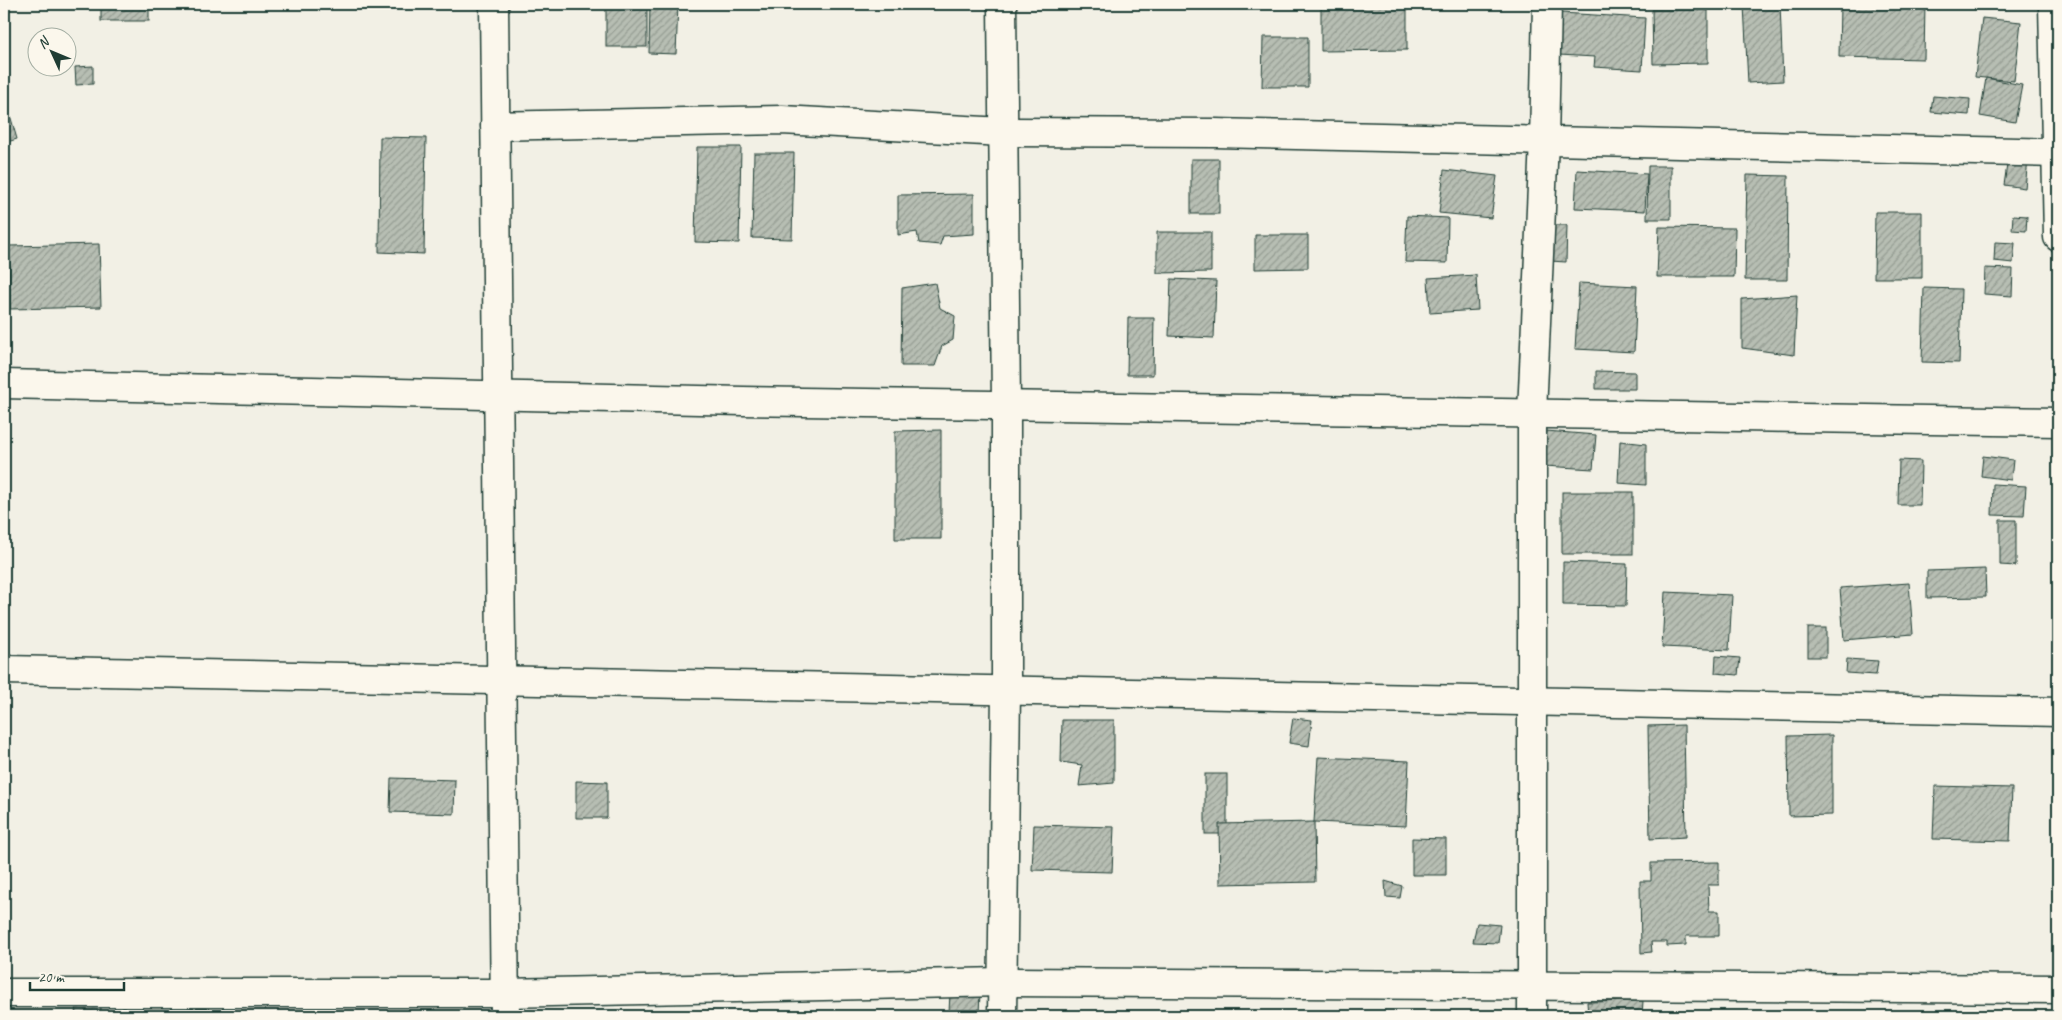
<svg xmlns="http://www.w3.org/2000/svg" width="2062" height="1020" font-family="Caveat,sans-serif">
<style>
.building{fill:url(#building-hatch);stroke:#1f3d34}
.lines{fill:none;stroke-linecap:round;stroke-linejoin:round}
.minor-casing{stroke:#1f3d34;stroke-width:31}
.minor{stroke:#fbf7ec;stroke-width:28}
</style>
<defs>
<pattern id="building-hatch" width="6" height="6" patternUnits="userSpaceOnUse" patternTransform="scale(1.25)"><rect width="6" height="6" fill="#b7beb3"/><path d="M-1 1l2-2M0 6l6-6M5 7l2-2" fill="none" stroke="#949c92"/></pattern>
</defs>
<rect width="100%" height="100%" fill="#f2f0e5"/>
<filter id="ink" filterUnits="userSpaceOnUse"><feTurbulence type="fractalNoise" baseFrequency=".02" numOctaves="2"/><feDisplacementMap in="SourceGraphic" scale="10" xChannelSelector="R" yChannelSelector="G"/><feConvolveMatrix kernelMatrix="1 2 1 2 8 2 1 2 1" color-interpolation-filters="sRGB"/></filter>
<g filter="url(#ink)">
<g class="building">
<rect x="101" y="4" width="48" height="17"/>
<rect x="606" y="4" width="41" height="43"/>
<polygon points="650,4 678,4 676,54 649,53"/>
<polygon points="1321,4 1407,4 1407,50 1321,51"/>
<polygon points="1780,4 1783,81 1748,83 1744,5"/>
<polygon points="1840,4 1925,4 1924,59 1839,57"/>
<polygon points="1652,10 1708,10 1708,63 1653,64"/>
<polygon points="1561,13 1645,18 1642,70 1594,67 1595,57 1559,55"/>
<polygon points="1982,18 2021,22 2014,81 1975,77"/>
<polygon points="1263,37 1308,37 1308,87 1262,87"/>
<polygon points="93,66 93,84 76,85 75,67"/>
<polygon points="1986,78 2022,85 2015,122 1980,116"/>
<polygon points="1933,96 1970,99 1969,115 1931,112"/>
<polygon points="10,115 17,139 4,143 4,117"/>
<polygon points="380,137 426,138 424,254 379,252"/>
<polygon points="697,147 741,147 739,243 695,242"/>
<polygon points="754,153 794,153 792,239 752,238"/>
<polygon points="2008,158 2028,160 2025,188 2004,185"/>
<rect x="1191" y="159" width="28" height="55"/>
<polygon points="1648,166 1671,166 1671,219 1647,219"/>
<polygon points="1444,170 1497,176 1491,218 1439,213"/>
<polygon points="1577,170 1647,174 1645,211 1575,208"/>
<polygon points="1747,175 1788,176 1787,280 1745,280"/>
<polygon points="974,194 974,234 943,236 940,245 919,243 917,232 898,235 898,195"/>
<polygon points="1875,212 1922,212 1922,278 1874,278"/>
<polygon points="2013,215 2027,216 2026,231 2012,230"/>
<polygon points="1407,216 1448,218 1447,263 1405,262"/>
<polygon points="1552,225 1567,225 1566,262 1550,261"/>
<polygon points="1659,227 1735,228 1734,277 1657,277"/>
<polygon points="1157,232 1211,232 1211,272 1157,273"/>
<polygon points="1255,235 1308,235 1308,268 1255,269"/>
<polygon points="1995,242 2015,243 2013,263 1994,261"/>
<polygon points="99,244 101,307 10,309 9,246"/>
<polygon points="1985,268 2013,269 2012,296 1984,294"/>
<polygon points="1476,275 1478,310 1430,313 1428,278"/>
<polygon points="1171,279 1216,281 1214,338 1169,336"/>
<polygon points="935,283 940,308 955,316 953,340 942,346 935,366 901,366 902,288"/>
<polygon points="1579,283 1637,286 1634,352 1575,349"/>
<polygon points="1924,288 1961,289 1959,363 1922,362"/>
<polygon points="1797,295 1794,355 1742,348 1742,299"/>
<polygon points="1128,318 1154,318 1153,375 1127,375"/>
<polygon points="1596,371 1635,372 1635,389 1596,389"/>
<polygon points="941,430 941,539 895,539 895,431"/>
<polygon points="1546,431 1596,435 1593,469 1544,466"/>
<polygon points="1620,441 1646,444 1646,485 1618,483"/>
<polygon points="1983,456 2013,460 2011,480 1981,476"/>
<polygon points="1899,460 1921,461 1920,505 1898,505"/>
<polygon points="1993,484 2026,486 2024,516 1992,515"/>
<rect x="1562" y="492" width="71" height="62"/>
<polygon points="2000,520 2016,520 2016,566 2000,565"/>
<polygon points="1563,562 1627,564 1626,606 1563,605"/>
<polygon points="1985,569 1986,597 1927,598 1927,571"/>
<polygon points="1909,583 1913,634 1844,640 1840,588"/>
<polygon points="1665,592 1732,595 1729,650 1662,647"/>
<rect x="1808" y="628" width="18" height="29"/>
<polygon points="1716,656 1740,658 1738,675 1715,673"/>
<polygon points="1847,659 1878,661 1876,675 1846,673"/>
<polygon points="1293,718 1312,720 1309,746 1289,743"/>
<polygon points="1062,720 1114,720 1114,783 1079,786 1082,765 1061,762"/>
<polygon points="1684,725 1686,837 1650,839 1648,726"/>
<polygon points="1832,735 1832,815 1789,816 1788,736"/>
<polygon points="1318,757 1409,761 1406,826 1314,822"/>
<rect x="1205" y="774" width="22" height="60"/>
<polygon points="391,778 455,780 454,814 390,812"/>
<polygon points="576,781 607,782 607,818 576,818"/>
<polygon points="1935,786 2012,788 2010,841 1933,839"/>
<polygon points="1314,822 1315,882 1220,884 1219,824"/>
<polygon points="1034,825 1114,827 1112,872 1032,870"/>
<polygon points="1412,838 1446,839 1446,875 1412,875"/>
<polygon points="1719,862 1719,885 1708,885 1709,911 1719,911 1719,936 1686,936 1686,945 1667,946 1667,942 1651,942 1652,952 1641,953 1640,881 1651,881 1651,863"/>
<polygon points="1385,881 1402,886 1400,898 1386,897"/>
<polygon points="1477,923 1500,925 1498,943 1473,942"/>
<polygon points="950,993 980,994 979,1013 949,1012"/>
<polygon points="76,1000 101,1000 101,1016 75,1016"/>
<polygon points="1643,1001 1642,1016 1588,1016 1587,1002"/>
</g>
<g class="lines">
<g class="minor-casing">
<g id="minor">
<polyline points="494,4 505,1016"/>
<polyline points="2053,4 2058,237"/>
<polyline points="495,126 782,120 1003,132 1215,133 2058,153"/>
<polyline points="4,384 743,401 2058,422"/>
<polyline points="4,670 2058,712"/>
<polyline points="4,993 505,993 1002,982 2058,989"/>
<polyline points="1002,1016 1006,691 1006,405 1002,4"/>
<polyline points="1532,1016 1532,413 1544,141 1547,4"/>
</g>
</g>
<use href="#minor" class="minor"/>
</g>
</g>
<rect width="2062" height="1020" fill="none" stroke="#fbf7ec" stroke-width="20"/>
<rect x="10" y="10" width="2042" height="1000" fill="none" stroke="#1f3d34" stroke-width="2" filter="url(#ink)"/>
<g transform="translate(52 52) rotate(314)"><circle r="24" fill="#fbf7ec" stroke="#a3ada2"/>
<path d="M0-4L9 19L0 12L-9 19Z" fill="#1f3d34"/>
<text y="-8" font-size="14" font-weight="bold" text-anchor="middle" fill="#1f3d34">N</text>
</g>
<path d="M30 982v8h94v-8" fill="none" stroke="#1f3d34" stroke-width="2.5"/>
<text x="38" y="982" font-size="15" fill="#1f3d34" stroke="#fbf7ec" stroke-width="4" paint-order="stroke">20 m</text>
</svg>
